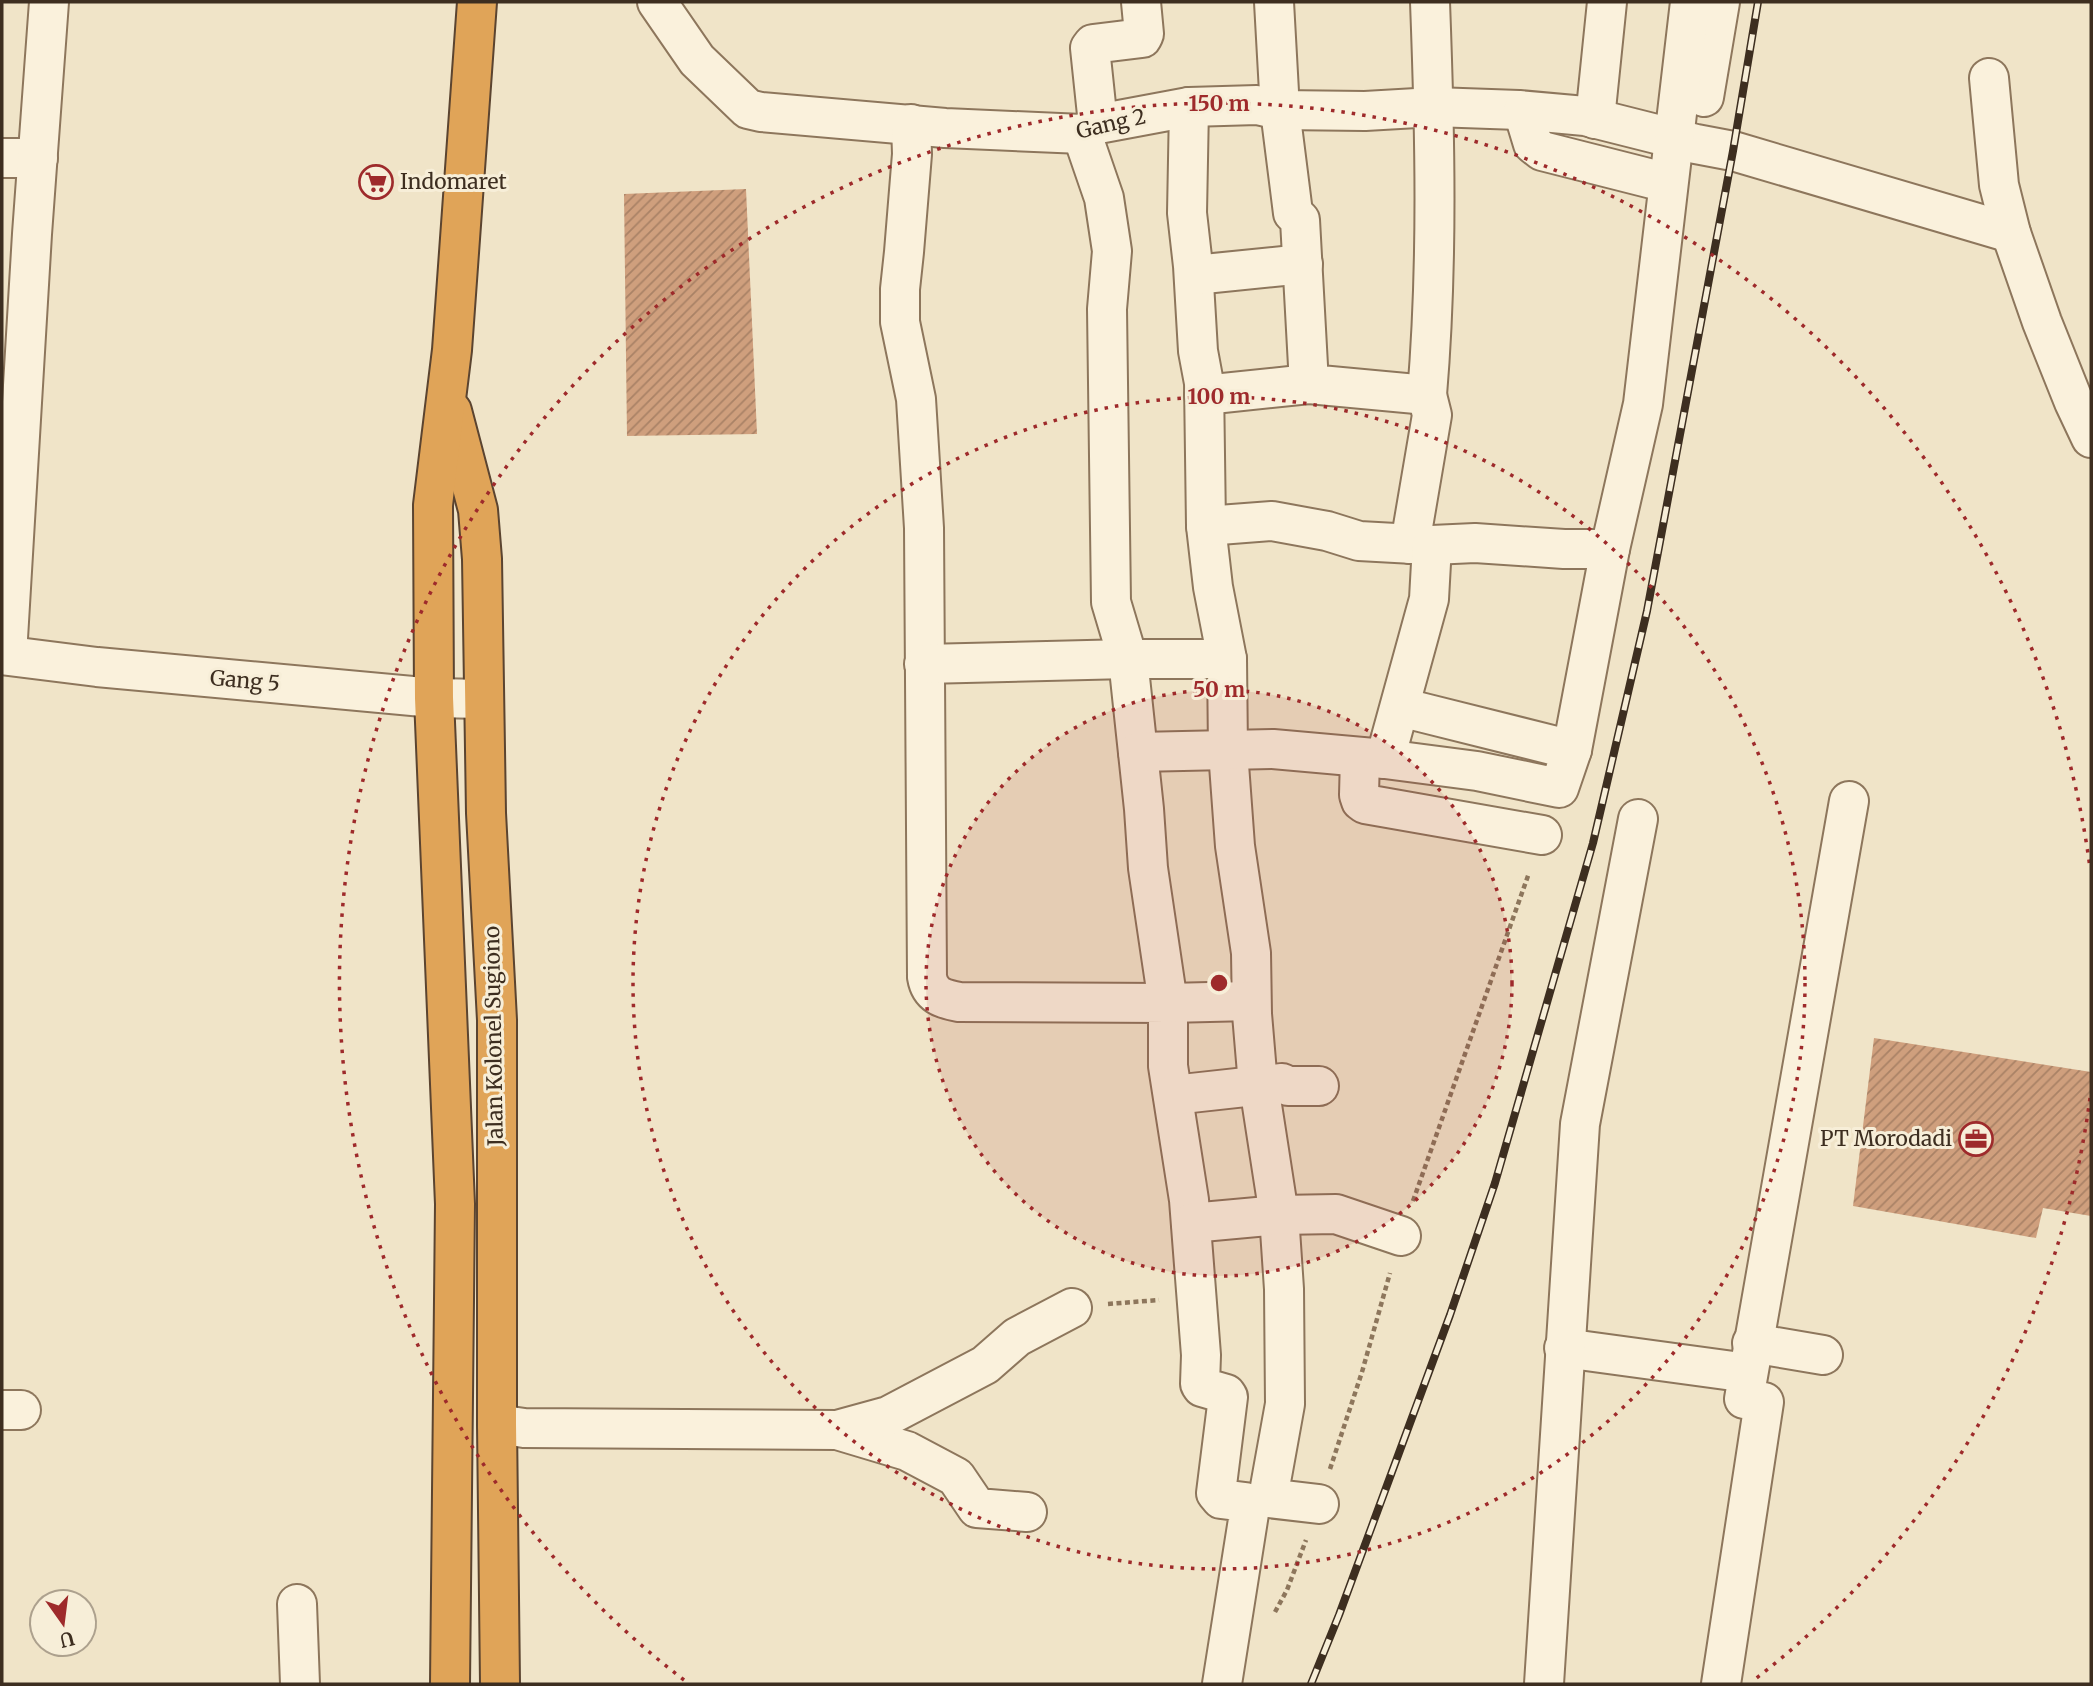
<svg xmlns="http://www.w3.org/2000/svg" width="2093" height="1686" font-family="Merriweather,serif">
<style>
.building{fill:url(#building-hatch)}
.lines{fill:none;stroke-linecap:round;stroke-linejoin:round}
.minor-casing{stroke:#8d765c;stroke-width:42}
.highway-casing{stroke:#5b4430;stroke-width:42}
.path{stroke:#8d765c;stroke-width:4.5;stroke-dasharray:5 3.5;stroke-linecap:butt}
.minor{stroke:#faf1dc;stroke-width:38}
.highway{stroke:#e0a458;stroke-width:38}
.rail-casing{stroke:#3d2e20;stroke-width:8}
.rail{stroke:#f7eed8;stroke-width:5;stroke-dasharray:16;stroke-linecap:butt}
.ring{fill:none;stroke:#9e2a2b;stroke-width:3.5;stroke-dasharray:3.5 7}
.labels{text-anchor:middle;stroke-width:6;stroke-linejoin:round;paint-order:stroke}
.street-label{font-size:21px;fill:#3d2e20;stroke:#f7eed8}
.poi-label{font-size:21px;fill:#3d2e20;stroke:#f7eed8;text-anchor:start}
.centre{fill:#9e2a2b;stroke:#f7eed8;stroke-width:3.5}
.ring-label{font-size:21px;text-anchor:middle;font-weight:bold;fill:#9e2a2b;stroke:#f7eed8;stroke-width:6;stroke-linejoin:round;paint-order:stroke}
</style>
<defs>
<pattern id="building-hatch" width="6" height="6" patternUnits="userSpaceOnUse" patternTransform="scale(1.75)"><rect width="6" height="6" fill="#cf9f7d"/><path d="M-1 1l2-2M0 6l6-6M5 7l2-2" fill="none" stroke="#a98266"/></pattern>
</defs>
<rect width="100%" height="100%" fill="#f0e4c8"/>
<g class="building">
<polygon points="746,189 757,434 627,436 624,194"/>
<polygon points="1874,1038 2091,1072 2091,1216 2043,1208 2036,1238 1853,1206"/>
</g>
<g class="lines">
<g class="minor-casing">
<g id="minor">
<polyline points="657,2 697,60 748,109 761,112 945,128 1082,134 1098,124 1189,107 1257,105 1280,110 1365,111 1434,107 1519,110 1585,116 1696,144 1733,151 2011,233"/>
<path d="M 1274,2 L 1280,110 L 1293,213 L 1300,220 L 1309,384 L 1427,395 C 1438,264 1435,133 1430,2"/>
<polyline points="1989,78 1999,185 2011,233 2042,322 2074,402 2091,438"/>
<polyline points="1704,97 1720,2"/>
<polyline points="1189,107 1187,213 1193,266 1198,351 1204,383 1206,526 1213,587 1227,659 1228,751 1235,846 1251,953 1252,1014 1257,1073 1279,1215 1284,1289 1285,1404 1268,1498 1319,1504"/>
<polyline points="1523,111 1533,144 1542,151 1668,183"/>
<polyline points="1595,119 1607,2"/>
<path d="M 911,124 L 912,154 L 904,252 L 900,289 L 900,322 L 916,399 L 924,528 L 927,977 C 930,995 942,999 959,1002 L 1168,1003 L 1168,1066 L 1189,1200 L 1201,1355 L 1200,1384 L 1202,1387 L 1226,1394 L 1228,1397 L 1216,1493 L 1221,1499 L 1245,1502 L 1248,1503 L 1250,1507 L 1222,1684"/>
<polyline points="1098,124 1090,48 1093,44 1142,38 1144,34 1141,2"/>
<polyline points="1082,134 1104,198 1112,251 1107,309 1111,602 1128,659 1144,809 1148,868 1168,1003 1251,1001"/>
<polyline points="2,158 38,158"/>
<polyline points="1194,275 1303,264"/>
<polyline points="1204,395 1309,384"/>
<polyline points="1206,526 1272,521 1327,531 1359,541 1432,545 1475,543 1564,549 1610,549"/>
<polyline points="1410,544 1432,415 1427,395"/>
<polyline points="2,655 97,667 434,698 483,699"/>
<polyline points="7,655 32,234 49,2"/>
<polyline points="924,664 1128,659 1227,659"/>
<polyline points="1400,707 1572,750"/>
<polyline points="1138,752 1273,749 1385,759 1477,771 1559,788 1572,750 1610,549 1643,404 1690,2"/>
<polyline points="1360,757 1359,795 1361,801 1365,804 1542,835"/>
<polyline points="1385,759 1429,599 1432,545"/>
<polyline points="1173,1095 1282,1083 1288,1086 1319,1086"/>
<polyline points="1191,1223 1279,1215 1336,1214 1401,1236"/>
<polyline points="1752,1343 1823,1355"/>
<polyline points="1564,1348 1748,1373"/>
<polyline points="2,1410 21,1410"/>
<polyline points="497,1424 524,1428 837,1430 907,1451 956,1477 977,1508 1027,1512"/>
<polyline points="837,1430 888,1416 985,1365 1017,1337 1072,1308"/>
<polyline points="297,1604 300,1684"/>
<polyline points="1544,1684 1580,1124 1638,819"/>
<polyline points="1721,1684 1764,1402 1744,1399 1849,801"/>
</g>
</g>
<g class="highway-casing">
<g id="highway">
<polyline points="452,411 478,510 482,559 486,813 497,1020 497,1424 500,1684"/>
<polyline points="450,1684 455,1204 434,698 433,505 452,350 477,2"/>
</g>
</g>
<g class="path">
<polyline points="1413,1201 1529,873"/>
<polyline points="1108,1304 1159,1300"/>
<polyline points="1330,1469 1362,1372 1390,1273"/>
<polyline points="1275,1612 1287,1590 1306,1540"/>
</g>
<use href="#minor" class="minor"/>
<use href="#highway" class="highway"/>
<g class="rail-casing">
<polyline id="rail" points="1311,1684 1339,1615 1450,1315 1495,1183 1593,843 1647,611 1733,151 1758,2"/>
</g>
<use href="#rail" class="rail"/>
</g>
<circle cx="1219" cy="983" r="293" fill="#9e2a2b" fill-opacity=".12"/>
<g class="ring">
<circle cx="1219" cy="983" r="293"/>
<circle cx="1219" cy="983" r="586"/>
<path d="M2090 1098A879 879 0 0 1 1754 1680M684 1680A879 879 0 1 1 2090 868"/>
</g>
<defs>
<g id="supermarket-ring" transform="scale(1.75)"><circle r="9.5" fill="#f7eed8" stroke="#9e2a2b" stroke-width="1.5"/><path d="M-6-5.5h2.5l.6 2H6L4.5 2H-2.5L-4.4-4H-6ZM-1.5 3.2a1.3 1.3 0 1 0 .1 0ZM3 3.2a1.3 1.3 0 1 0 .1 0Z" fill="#9e2a2b"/></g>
<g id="office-ring" transform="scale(1.75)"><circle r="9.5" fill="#f7eed8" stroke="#9e2a2b" stroke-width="1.5"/><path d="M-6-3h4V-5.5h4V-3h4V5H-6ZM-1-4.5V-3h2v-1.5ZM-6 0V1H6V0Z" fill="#9e2a2b"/></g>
</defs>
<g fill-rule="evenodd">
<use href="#supermarket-ring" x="376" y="182"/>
<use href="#office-ring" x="1976" y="1139"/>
</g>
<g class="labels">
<g class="street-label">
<text transform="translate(1111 124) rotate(-13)" y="7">Gang 2</text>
<text transform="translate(245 681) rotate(5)" y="7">Gang 5</text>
<text transform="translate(494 1036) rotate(-91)" y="7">Jalan Kolonel Sugiono</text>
</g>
<g class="poi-label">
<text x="400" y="189">Indomaret</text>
<text x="1952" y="1146" text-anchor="end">PT Morodadi</text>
</g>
</g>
<circle cx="1219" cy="983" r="10" class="centre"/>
<g class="ring-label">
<text x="1219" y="111">150 m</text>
<text x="1219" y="404">100 m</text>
<text x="1219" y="697">50 m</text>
</g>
<rect width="2093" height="1686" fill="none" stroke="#3d2e20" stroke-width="7"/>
<g transform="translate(63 1623) rotate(166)"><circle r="33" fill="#f7eed8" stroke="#ada18e" stroke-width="2"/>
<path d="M0-5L12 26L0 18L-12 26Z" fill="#9e2a2b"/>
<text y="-10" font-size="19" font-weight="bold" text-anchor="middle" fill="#3d2e20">U</text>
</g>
</svg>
